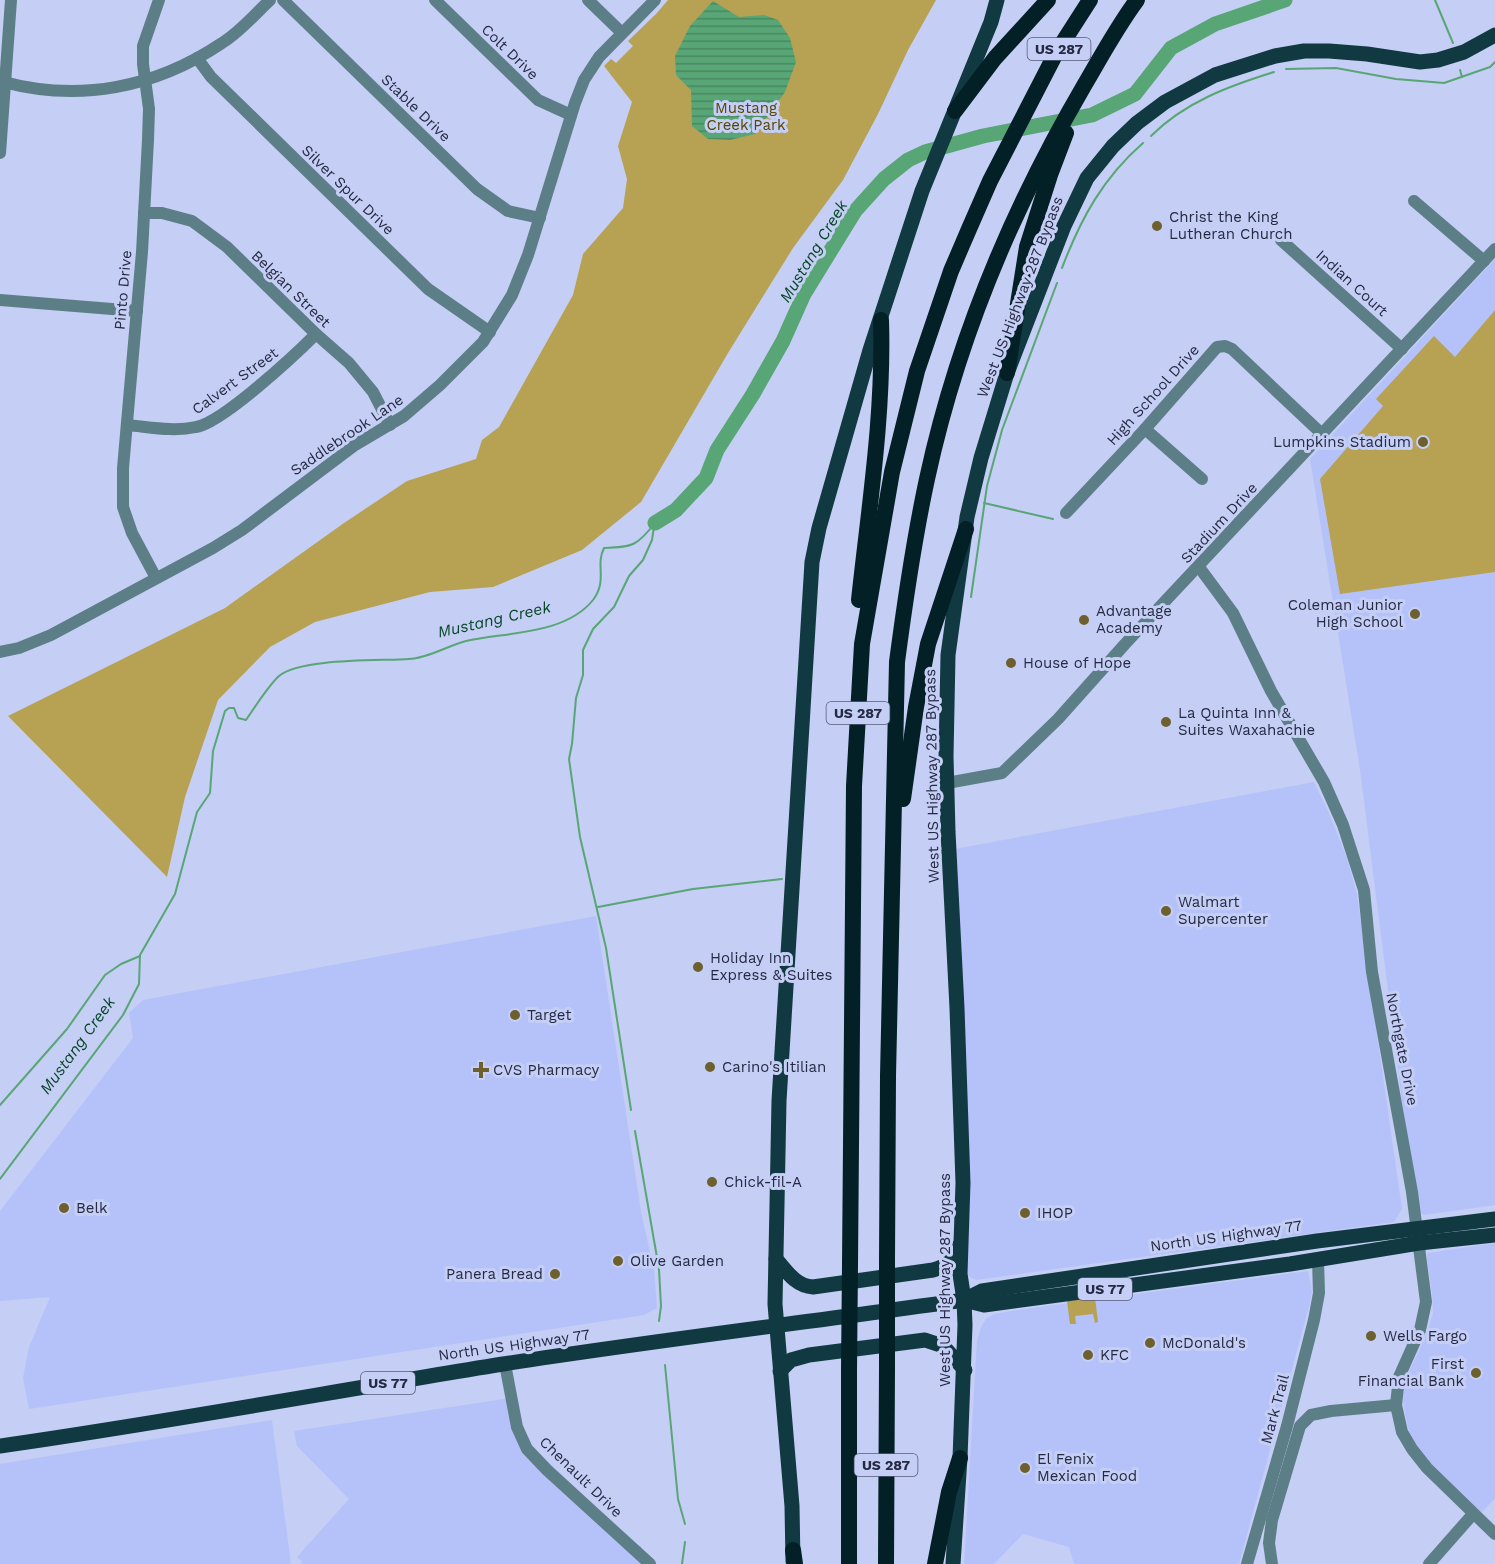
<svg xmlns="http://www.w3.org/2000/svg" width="1495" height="1564" font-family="'Work Sans',sans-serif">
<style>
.built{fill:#b5c2fa}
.green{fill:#b7a153}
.water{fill:url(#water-rules)}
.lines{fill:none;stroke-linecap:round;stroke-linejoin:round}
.stream{stroke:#58a675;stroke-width:2}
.river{stroke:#58a675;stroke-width:15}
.minor{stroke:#5c7f87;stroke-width:12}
.major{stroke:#113941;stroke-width:15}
.highway{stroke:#032026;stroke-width:16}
.highway-bridge{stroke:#032026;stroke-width:16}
.poi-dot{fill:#6e602e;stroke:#c5cef4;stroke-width:2}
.labels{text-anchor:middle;stroke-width:6;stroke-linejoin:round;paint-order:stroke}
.shield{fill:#c5cef4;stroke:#555b78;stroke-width:1.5}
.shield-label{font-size:14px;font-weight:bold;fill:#252a43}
.street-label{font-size:15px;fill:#252a43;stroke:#c5cef4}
.park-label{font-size:15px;fill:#564600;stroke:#c5cef4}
.poi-label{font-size:15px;fill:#252a43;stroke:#c5cef4;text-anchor:start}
.water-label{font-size:16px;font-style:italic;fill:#064625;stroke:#c5cef4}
</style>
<defs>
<pattern id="water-rules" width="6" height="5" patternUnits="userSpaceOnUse" patternTransform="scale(1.5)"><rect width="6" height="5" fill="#58a675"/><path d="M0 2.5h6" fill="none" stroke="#498762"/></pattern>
</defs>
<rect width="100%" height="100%" fill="#c5cef4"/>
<g class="built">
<polygon points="1495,259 1495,1205 1424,1215 1417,1211 1415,1202 1360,770 1310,459"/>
<polygon points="1314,782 1329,813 1347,858 1357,894 1402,1209 1394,1222 976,1280 968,1276 965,1272 955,849"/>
<polygon points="596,916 641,1212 654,1269 657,1308 644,1315 29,1409 23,1378 29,1347 50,1297 0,1301 0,1211 133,1038 129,1013 143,1000"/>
<polygon points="1495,1243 1495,1498 1481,1513 1419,1453 1410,1435 1406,1419 1403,1400 1403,1384 1425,1338 1433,1313 1432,1293 1427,1259 1428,1253"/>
<polygon points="1308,1271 1312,1291 1310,1303 1239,1564 1074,1564 1069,1547 1023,1534 994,1564 964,1564 977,1341 981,1327 986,1319 994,1314 1017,1310"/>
<polygon points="517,1397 521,1421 530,1444 635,1545 641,1546 645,1564 301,1564 302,1562 297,1557 349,1499 297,1446 294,1431"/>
<polygon points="272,1420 291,1564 0,1564 0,1464"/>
</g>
<g class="green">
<polygon points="668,0 936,0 908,50 878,114 843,180 793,248 728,353 641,502 582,550 493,587 430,592 315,622 270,647 218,700 185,797 167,877 8,716 225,608 344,523 407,481 476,459 482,440 499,427 573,295 583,254 623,208 627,179 618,146 632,102 604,66 611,59 616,63 633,46 628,41 656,14"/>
<polygon points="1495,310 1495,572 1340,594 1320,479 1383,406 1376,399 1434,336 1455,357"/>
<polygon points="1088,1294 1095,1298 1098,1322 1095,1323 1093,1314 1075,1316 1076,1324 1070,1324 1067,1301"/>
</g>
<polygon class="water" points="713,1 739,17 764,15 778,20 790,38 796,62 785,92 755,134 730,140 708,139 692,126 691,90 676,75 675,56 690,26"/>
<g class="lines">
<g class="stream">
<polyline points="1435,0 1453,43"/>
<polyline points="1286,69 1336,68 1396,79 1444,83 1490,67 1495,62"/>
<polyline points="1460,70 1462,77"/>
<path d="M 1151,136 C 1185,102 1229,86 1274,72"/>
<path d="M 1062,268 C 1081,218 1103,178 1143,143"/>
<polyline points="984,503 1053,519"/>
<polyline points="971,597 987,486 1002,430 1057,283"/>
<polyline points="598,907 693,889 782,879"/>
<polyline points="0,1105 67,1029 105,975 121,964 140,956"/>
<polyline points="631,1110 606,948 580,837 569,759 572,744 576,698 583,675 583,650 593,629 614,607 629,576 643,560 652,540 654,526"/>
<polyline points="635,1131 659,1269 661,1306 659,1321"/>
<path d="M 0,1179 L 123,1015 L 139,984 L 140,955 L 175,894 L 197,812 L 210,793 L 213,751 L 225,711 L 229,708 L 234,708 L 238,718 L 246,720 C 255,707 268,686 279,676 C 300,658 380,661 409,659 C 428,658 447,646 466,641 C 506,632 565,635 593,600 C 608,580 595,566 604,548 C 633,547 637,546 655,523"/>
<polyline points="665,1365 678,1499 685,1524"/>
<polyline points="682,1564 685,1542"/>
</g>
<polyline class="river" points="655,523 676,510 706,478 717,450 753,394 783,341 804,294 855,211 884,179 908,160 925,152 983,136 1092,115 1135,94 1171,48 1215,24 1285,0"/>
<g class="minor">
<polyline points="283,0 477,189 508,211 540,218"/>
<polyline points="435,0 538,100 571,115"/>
<polyline points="588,0 622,33"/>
<polyline points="197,58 211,77 428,289 490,332"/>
<path d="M 0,81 C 79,103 155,88 222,43 C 240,32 255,14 270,0"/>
<polyline points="0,153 11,0"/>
<polyline points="1414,201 1484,261"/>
<polyline points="144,213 162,213 192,221 227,247 316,334 349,363 373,392 390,425"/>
<polyline points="1281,240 1402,349"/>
<polyline points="0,300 137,311"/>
<path d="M 127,425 C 150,427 173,432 196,427 C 222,423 295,355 316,334"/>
<polyline points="1145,429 1202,479"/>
<polyline points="1066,513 1145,429 1217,347 1225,346 1232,349 1322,434"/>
<polyline points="1199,567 1233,613 1271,691 1324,782 1343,825 1364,890 1372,972 1412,1192 1426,1302 1420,1330 1399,1377 1396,1405 1402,1432 1412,1449 1427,1468 1495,1534"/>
<polyline points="156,578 132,533 123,507 123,468 142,252 148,140 149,109 143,64 143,46 159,0"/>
<polyline points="0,652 19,648 51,635 213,548 242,530 355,445 404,416 440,385 483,342 512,295 528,255 575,103 584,80 599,57 655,0"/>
<polyline points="947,783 1002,773 1058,719 1125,644 1495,249"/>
<polyline points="505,1364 517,1427 527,1449 547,1470 650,1564"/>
<polyline points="1247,1564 1287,1426 1314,1320 1319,1293 1318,1260"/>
<polyline points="1272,1564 1269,1543 1272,1520 1300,1426 1311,1415 1331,1411 1396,1405"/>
<polyline points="1429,1564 1473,1514"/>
</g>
<g class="major">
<path d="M 776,1259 C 787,1272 796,1286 813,1287 L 933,1270 C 947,1266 954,1260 959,1246"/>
<polyline points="964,1300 984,1305 1290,1264 1419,1243 1495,1235"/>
<polyline points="780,1371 791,1360 809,1355 925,1340 943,1346 965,1370"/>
<path d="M 0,1446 C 168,1422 335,1391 503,1364 C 657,1340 811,1322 964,1300 L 982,1291 L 1317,1241 L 1495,1219"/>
<polyline points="793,1561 792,1506 775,1304 777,1204 779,1101 812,562 819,528 870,350 922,191 991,22 997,0"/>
<polyline points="953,1564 960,1458 965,1325 964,1300 960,1274 963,1183 957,1008 948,832 946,756 948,655 967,517 981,458 1007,373 1064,226 1087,178 1113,146 1137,123 1165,102 1215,75 1275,56 1304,51 1329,51 1367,54 1420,62 1438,60 1464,52 1495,35"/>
</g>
<g class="highway">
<polyline points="955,111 995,58 1048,0"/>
<polyline points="1007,373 1027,247 1050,175 1066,133"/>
<path d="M 859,600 C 869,507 884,414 881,320"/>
<polyline points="903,799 916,707 928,644 966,529"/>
<path d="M 887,1260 L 888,1076 L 897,662 C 905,601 914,539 927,479 C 957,340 1013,207 1085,84 C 1102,55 1117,27 1137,0"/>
<polyline points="850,1264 854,786 862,644 892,472 917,371 951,271 969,229 990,181 1056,53 1090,0"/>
<polyline points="849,1370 849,1564"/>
<polyline points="793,1550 795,1564"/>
<polyline points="886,1564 887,1367"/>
<polyline points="935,1564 949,1492 960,1458"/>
</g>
<g class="highway-bridge">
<polyline points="887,1367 887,1260"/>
<polyline points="849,1370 850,1264"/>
</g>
</g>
<g class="poi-dot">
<circle cx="1157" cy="226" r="6"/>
<circle cx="1423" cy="442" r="6"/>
<circle cx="1415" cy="614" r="6"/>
<circle cx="1084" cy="620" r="6"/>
<circle cx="1011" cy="663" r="6"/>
<circle cx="1166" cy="722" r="6"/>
<circle cx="1166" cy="911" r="6"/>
<circle cx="698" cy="967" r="6"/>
<circle cx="515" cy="1015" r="6"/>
<circle cx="710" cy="1067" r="6"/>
<path d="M478 1061h6v6h6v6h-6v6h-6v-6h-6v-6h6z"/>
<circle cx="712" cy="1182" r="6"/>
<circle cx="64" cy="1208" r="6"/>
<circle cx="1025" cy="1213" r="6"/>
<circle cx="618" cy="1261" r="6"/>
<circle cx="555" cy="1274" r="6"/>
<circle cx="1371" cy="1336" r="6"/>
<circle cx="1150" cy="1343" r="6"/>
<circle cx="1088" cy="1355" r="6"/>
<circle cx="1476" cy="1373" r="6"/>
<circle cx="1025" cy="1468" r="6"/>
</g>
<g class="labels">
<g class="shield">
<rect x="1027.5" y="38" width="63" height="22" rx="4.5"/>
<rect x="826.5" y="702" width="63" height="22" rx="4.5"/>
<rect x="1078" y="1278" width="54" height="22" rx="4.5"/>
<rect x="361" y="1372" width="54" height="22" rx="4.5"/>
<rect x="854.5" y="1454" width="63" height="22" rx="4.5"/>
</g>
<g class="shield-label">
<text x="1059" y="54">US 287</text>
<text x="858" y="718">US 287</text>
<text x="1105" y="1294">US 77</text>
<text x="388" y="1388">US 77</text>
<text x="886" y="1470">US 287</text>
</g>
<g class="street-label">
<text transform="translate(510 52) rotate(44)" y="5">Colt Drive</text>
<text transform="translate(416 108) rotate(44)" y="5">Stable Drive</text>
<text transform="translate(348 190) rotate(44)" y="5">Silver Spur Drive</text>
<text transform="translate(1352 283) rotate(42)" y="5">Indian Court</text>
<text transform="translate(291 289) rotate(44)" y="5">Belgian Street</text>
<text transform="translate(123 290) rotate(-85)" y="5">Pinto Drive</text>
<text transform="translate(1020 297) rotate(-69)" y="5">West US Highway 287 Bypass</text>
<text transform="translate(235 381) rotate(-36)" y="5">Calvert Street</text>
<text transform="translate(1153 395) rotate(-48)" y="5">High School Drive</text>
<text transform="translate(347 435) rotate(-34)" y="5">Saddlebrook Lane</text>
<text transform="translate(1219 523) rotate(-47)" y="5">Stadium Drive</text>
<text transform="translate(932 776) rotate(-91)" y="5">West US Highway 287 Bypass</text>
<text transform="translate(1402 1049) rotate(79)" y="5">Northgate Drive</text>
<text transform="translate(1226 1236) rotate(-8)" y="5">North US Highway 77</text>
<text transform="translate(945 1280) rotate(-90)" y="5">West US Highway 287 Bypass</text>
<text transform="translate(514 1345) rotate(-8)" y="5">North US Highway 77</text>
<text transform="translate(1275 1409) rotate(-75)" y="5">Mark Trail</text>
<text transform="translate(581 1477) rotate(44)" y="5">Chenault Drive</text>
</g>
<g class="park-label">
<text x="746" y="113">Mustang<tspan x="746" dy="17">Creek Park</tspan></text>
</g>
<g class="poi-label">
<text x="1169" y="222">Christ the King<tspan x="1169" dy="17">Lutheran Church</tspan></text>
<text x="1411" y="447" text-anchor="end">Lumpkins Stadium</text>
<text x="1403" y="610" text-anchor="end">Coleman Junior<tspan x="1403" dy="17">High School</tspan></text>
<text x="1096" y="616">Advantage<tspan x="1096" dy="17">Academy</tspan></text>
<text x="1023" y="668">House of Hope</text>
<text x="1178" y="718">La Quinta Inn &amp;<tspan x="1178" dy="17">Suites Waxahachie</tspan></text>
<text x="1178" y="907">Walmart<tspan x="1178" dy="17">Supercenter</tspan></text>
<text x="710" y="963">Holiday Inn<tspan x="710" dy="17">Express &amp; Suites</tspan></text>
<text x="527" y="1020">Target</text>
<text x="722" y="1072">Carino's Itilian</text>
<text x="493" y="1075">CVS Pharmacy</text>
<text x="724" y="1187">Chick-fil-A</text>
<text x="76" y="1213">Belk</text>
<text x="1037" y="1218">IHOP</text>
<text x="630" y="1266">Olive Garden</text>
<text x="543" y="1279" text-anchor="end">Panera Bread</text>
<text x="1383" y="1341">Wells Fargo</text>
<text x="1162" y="1348">McDonald's</text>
<text x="1100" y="1360">KFC</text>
<text x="1464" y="1369" text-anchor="end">First<tspan x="1464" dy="17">Financial Bank</tspan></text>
<text x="1037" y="1464">El Fenix<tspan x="1037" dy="17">Mexican Food</tspan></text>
</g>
<g class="water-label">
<text transform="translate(813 251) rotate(-59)" y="6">Mustang Creek</text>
<text transform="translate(494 619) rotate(-13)" y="6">Mustang Creek</text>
<text transform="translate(77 1045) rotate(-54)" y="6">Mustang Creek</text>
</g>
</g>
</svg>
